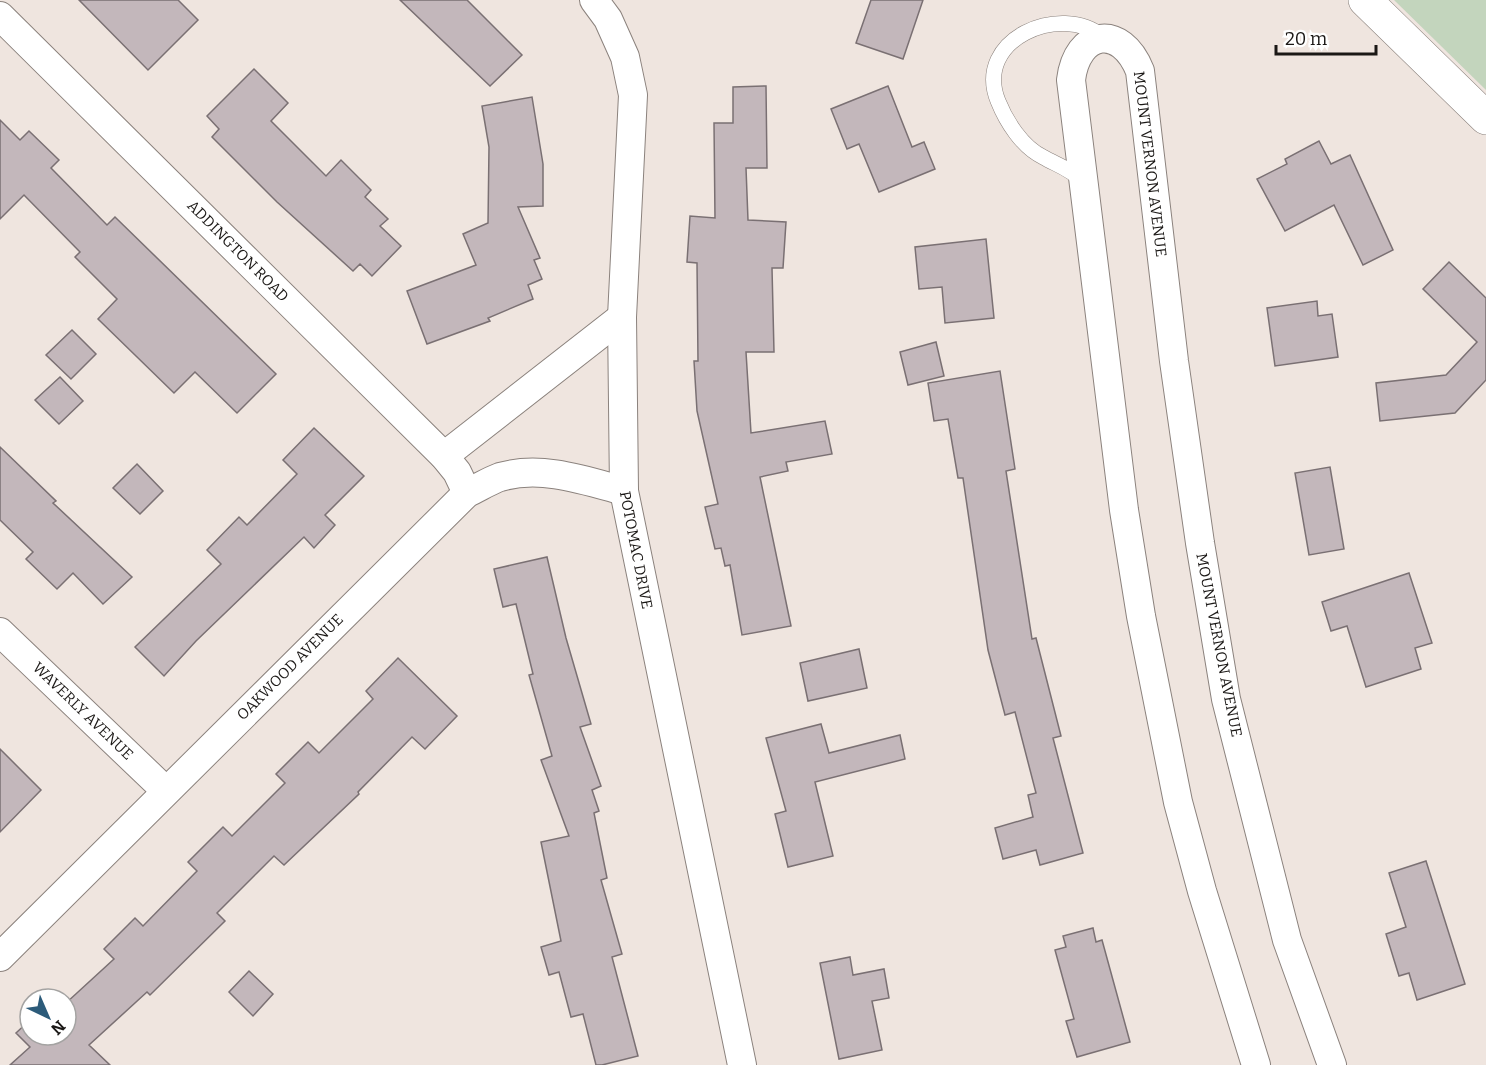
<svg xmlns="http://www.w3.org/2000/svg" width="1486" height="1065" font-family="Bitter,serif">
<style>
.green{fill:#c3d5bd}
.building{fill:#c3b7bb;stroke:#7a7073;stroke-width:1.5}
.lines{fill:none;stroke-linecap:round;stroke-linejoin:round}
.service-casing{stroke:#8b827d;stroke-width:16}
.minor-casing{stroke:#8b827d;stroke-width:30}
.tertiary-casing{stroke:#8b827d;stroke-width:34}
.service{stroke:#fff;stroke-width:15}
.minor{stroke:#fff;stroke-width:28}
.tertiary{stroke:#fff;stroke-width:33}
.labels{text-anchor:middle;stroke-width:4.5;stroke-linejoin:round;paint-order:stroke}
.street-label{font-size:15px;fill:#1b1816;stroke:#fff}
</style>
<rect width="100%" height="100%" fill="#efe5df"/>
<polygon class="green" points="1394,0 1486,0 1486,90"/>
<g class="building">
<polygon points="79,0 178,0 198,20 148,70"/>
<polygon points="400,0 467,0 522,55 490,86"/>
<polygon points="871,0 923,0 903,59 856,43"/>
<polygon points="254,69 288,103 271,121 326,176 341,160 371,190 365,197 388,219 380,226 401,246 372,276 360,264 353,271 277,202 212,137 219,129 207,116"/>
<polygon points="766,86 767,168 746,168 748,220 786,222 783,268 772,268 774,352 746,352 751,433 825,421 832,454 786,462 788,471 760,477 791,626 742,635 730,565 725,566 721,548 715,549 705,507 718,504 697,411 694,361 698,361 697,263 687,262 690,216 715,218 714,123 733,123 733,87"/>
<polygon points="888,86 912,147 924,142 935,169 879,192 859,144 847,149 831,109"/>
<polygon points="532,97 543,164 543,206 518,207 540,258 534,260 542,279 528,285 533,299 488,318 490,321 427,344 407,291 476,265 463,234 488,223 489,147 482,106"/>
<polygon points="0,120 20,140 29,131 59,160 51,168 107,225 115,217 276,374 237,413 195,372 174,393 98,319 117,299 75,257 80,252 24,195 0,219"/>
<polygon points="1319,141 1331,164 1350,155 1393,250 1363,265 1334,205 1285,231 1257,179 1287,164 1285,159"/>
<polygon points="986,239 994,318 945,323 942,287 919,289 915,247"/>
<polygon points="1449,262 1486,298 1486,380 1455,413 1380,421 1376,383 1446,375 1477,342 1423,289"/>
<polygon points="1317,301 1318,316 1332,314 1338,357 1275,366 1267,308"/>
<polygon points="72,330 96,354 71,379 46,355"/>
<polygon points="936,342 944,376 908,385 900,352"/>
<polygon points="1000,371 1015,469 1006,471 1032,639 1036,638 1061,736 1053,738 1083,853 1040,865 1036,850 1003,859 995,828 1033,817 1028,795 1036,793 1015,712 1005,715 988,650 963,478 958,478 948,419 934,421 928,383"/>
<polygon points="60,377 83,401 59,424 35,400"/>
<polygon points="314,428 364,476 325,515 335,525 314,548 304,537 196,641 164,676 135,647 221,564 207,550 239,517 247,525 297,474 283,460"/>
<polygon points="0,447 56,501 53,503 132,577 103,604 73,573 57,589 26,559 33,552 0,520"/>
<polygon points="137,464 163,491 140,514 113,488"/>
<polygon points="1330,467 1344,549 1309,555 1295,473"/>
<polygon points="547,557 566,638 591,724 580,727 601,786 592,790 599,811 594,813 607,878 601,880 622,954 612,957 638,1056 602,1065 596,1065 583,1014 571,1017 559,972 549,975 541,947 561,941 541,842 569,836 541,760 552,756 529,675 533,674 516,604 503,607 494,569"/>
<polygon points="1409,573 1432,643 1415,648 1421,669 1366,687 1347,626 1331,631 1322,602"/>
<polygon points="859,649 867,688 808,701 800,663"/>
<polygon points="398,658 457,716 425,749 412,737 358,792 359,794 284,865 274,856 217,913 225,921 150,995 147,992 89,1045 110,1065 10,1065 30,1047 16,1033 30,1020 30,1035 66,1035 66,1003 114,959 104,949 135,918 143,926 197,871 188,862 223,827 232,836 285,783 276,774 308,742 319,753 373,699 366,691"/>
<polygon points="821,724 829,753 900,735 905,759 815,782 833,856 788,867 775,814 786,811 766,738"/>
<polygon points="0,749 41,790 0,832"/>
<polygon points="1426,861 1465,984 1417,1000 1409,973 1399,976 1386,934 1406,927 1389,873"/>
<polygon points="1093,928 1096,942 1102,940 1130,1042 1077,1057 1066,1021 1074,1019 1055,950 1066,947 1063,936"/>
<polygon points="850,957 853,975 884,969 889,998 872,1001 882,1050 839,1059 820,963"/>
<polygon points="249,971 273,994 253,1016 229,992"/>
</g>
<g class="lines">
<g class="service-casing">
<path id="service" d="M 1082,181 C 1071,169 1057,165 1043,157 C 1022,147 1006,121 998,101 C 973,39 1061,2 1103,37"/>
</g>
<g class="minor-casing">
<g id="minor">
<polyline points="594,0 608,19 625,57 633,95 622,317 624,491 742,1065"/>
<polyline points="0,16 444,456 457,472 467,493"/>
<polyline points="444,456 622,317"/>
<polyline points="0,632 166,791"/>
<path d="M 0,957 L 467,493 C 478,488 489,481 500,477 C 541,465 584,480 624,491"/>
<path d="M 1256,1065 L 1202,891 L 1178,802 L 1141,616 L 1124,510 L 1071,80 C 1077,30 1121,23 1140,71 L 1174,361 L 1200,543 L 1226,699 L 1287,940 L 1332,1065"/>
</g>
</g>
<g class="tertiary-casing">
<polyline id="tertiary" points="1365,0 1486,118"/>
</g>
<use href="#service" class="service"/>
<use href="#minor" class="minor"/>
<use href="#tertiary" class="tertiary"/>
</g>
<g class="labels">
<g class="street-label">
<text transform="translate(1150 164) rotate(83)" y="5">MOUNT VERNON AVENUE</text>
<text transform="translate(238 251) rotate(45)" y="5">ADDINGTON ROAD</text>
<text transform="translate(636 550) rotate(79)" y="5">POTOMAC DRIVE</text>
<text transform="translate(1219 645) rotate(79)" y="5">MOUNT VERNON AVENUE</text>
<text transform="translate(290 667) rotate(-45)" y="5">OAKWOOD AVENUE</text>
<text transform="translate(83 711) rotate(44)" y="5">WAVERLY AVENUE</text>
</g>
</g>
<g transform="translate(48 1017) rotate(136)"><circle r="28" fill="#ffffff" stroke="#a4a3a2" stroke-width="1.5"/>
<path d="M0-4.5L10 22L0 15L-10 22Z" fill="#2c5b7a"/>
<text y="-9" font-size="16" font-weight="bold" text-anchor="middle" fill="#1b1816">N</text>
</g>
<path d="M1276 45v9h100v-9" fill="none" stroke="#1b1816" stroke-width="3"/>
<text x="1285" y="45" font-size="18" fill="#1b1816" stroke="#ffffff" stroke-width="4.5" paint-order="stroke">20 m</text>
</svg>
